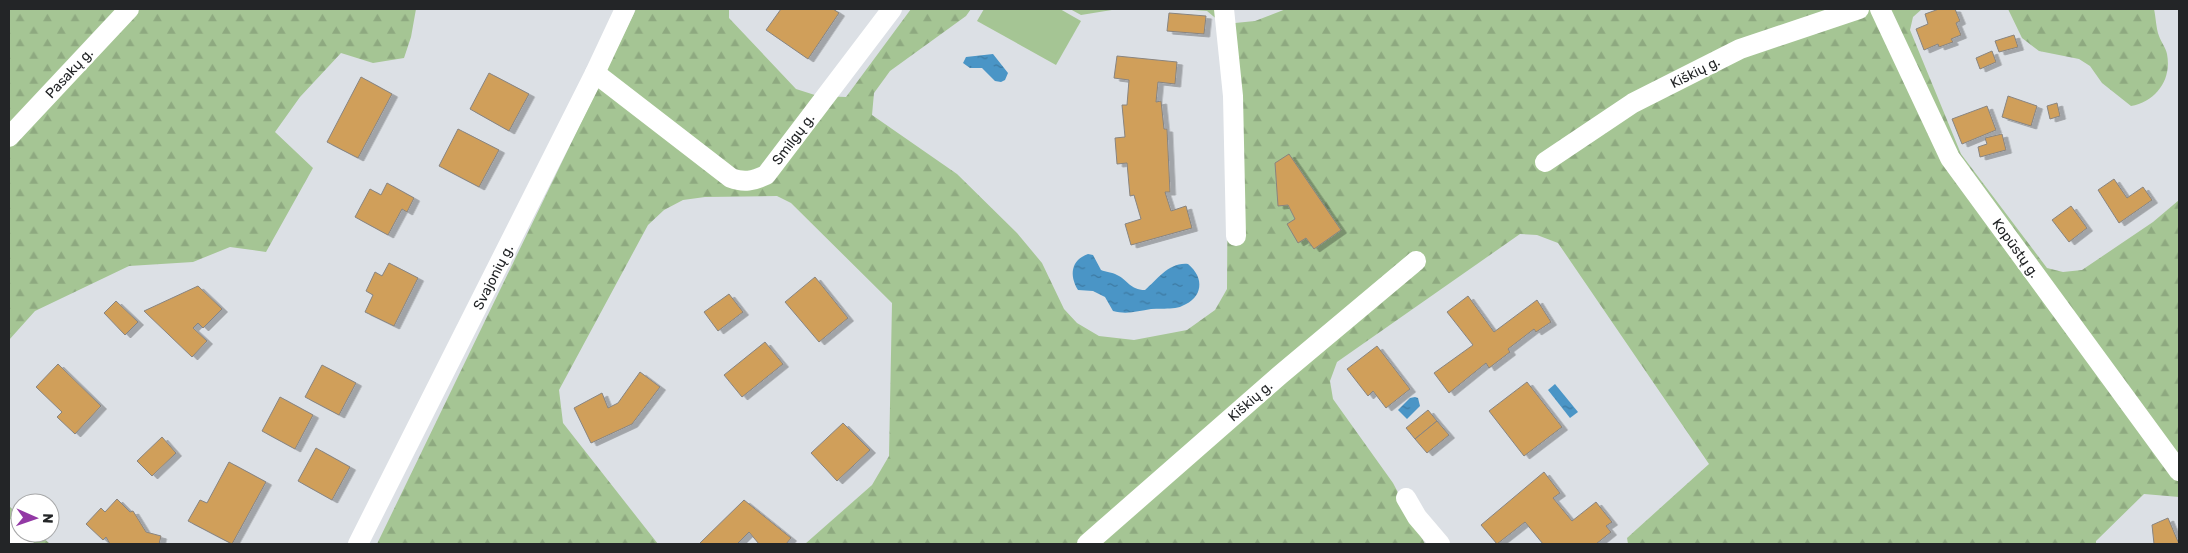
<svg xmlns="http://www.w3.org/2000/svg" width="2188" height="553" font-family="Rubik,sans-serif">
<style>
.grass{fill:#a5c594}
.forest{fill:url(#forest-firs)}
.water{fill:url(#water-ripples)}
.building{fill:#d09f5a;stroke:#888480;filter:url(#shadow)}
.lines{fill:none;stroke-linecap:round;stroke-linejoin:round}
.street{stroke:#fff;stroke-width:20}
.labels{text-anchor:middle;stroke-width:4;stroke-linejoin:round;paint-order:stroke}
.street-label{font-size:14px;fill:#232527;stroke:#fff}
</style>
<defs>
<pattern id="forest-firs" width="22" height="20" patternUnits="userSpaceOnUse" patternTransform="scale(1.25)"><rect width="22" height="20" fill="#a5c594"/><path d="M5 1l3.5 6h-7zM16 11l3.5 6h-7z" fill="#8ea980"/></pattern>
<pattern id="water-ripples" width="26" height="14" patternUnits="userSpaceOnUse" patternTransform="scale(1.25)"><rect width="26" height="14" fill="#4a95c6"/><path d="M2 4q2-2 4 0t4 0M15 11q2-2 4 0t4 0" fill="none" stroke="#3d79a1"/></pattern>
<filter id="shadow"><feDropShadow dx="5.5" dy="3" stdDeviation="0" flood-color="#0004"/></filter>
</defs>
<rect width="100%" height="100%" fill="#dce0e5"/>
<polygon class="grass" points="984,9 1060,9 1081,21 1056,65 977,21"/>
<g class="forest">
<polygon points="9,9 416,9 411,37 404,58 373,63 341,53 300,97 275,132 313,168 266,252 230,247 193,262 129,266 35,311 9,340"/>
<polygon points="636,9 729,9 729,18 796,89 818,96 846,97 911,9 971,9 966,16 890,71 874,93 872,115 957,174 1017,233 1042,263 1064,309 1077,323 1099,336 1134,340 1187,330 1215,310 1227,289 1228,132 1219,21 1207,11 1180,9 1228,9 1235,23 1255,21 1286,9 1922,9 1913,17 1910,30 1961,154 2047,268 2063,272 2082,270 2153,222 2179,200 2179,497 2144,494 2096,541 2096,544 1628,544 1627,538 1709,464 1558,243 1537,235 1520,234 1337,362 1330,381 1333,399 1393,483 1425,544 805,544 872,485 889,456 892,303 791,203 777,196 705,197 683,200 664,210 648,225 559,390 563,423 658,544 377,544"/>
<polygon points="1070,9 1118,9 1081,15"/>
<path d="M 2008,9 L 2154,9 C 2156,18 2156,28 2159,36 C 2161,42 2166,48 2167,54 C 2172,80 2156,101 2131,106 L 2102,83 L 2090,66 L 2079,59 L 2039,51 L 2022,38 Z"/>
<polygon points="9,506 20,516 20,533 38,533 50,544 9,544"/>
</g>
<g class="water">
<polygon points="993,54 1008,73 1005,80 1001,82 995,81 982,68 970,68 963,63 966,57"/>
<path d="M 1088,254 L 1093,255 L 1101,270 C 1106,272 1112,272 1117,275 C 1128,280 1130,290 1145,290 C 1158,279 1169,262 1188,264 C 1205,278 1203,298 1182,306 C 1174,310 1161,308 1151,309 C 1138,311 1127,315 1113,311 L 1105,297 L 1093,291 L 1078,290 C 1069,275 1071,260 1088,254 Z"/>
<polygon points="1555,384 1578,412 1570,418 1548,390"/>
<polygon points="1415,397 1418,398 1420,406 1407,419 1398,410 1410,398"/>
</g>
<g class="building">
<polygon points="781,9 833,9 839,13 808,59 766,30"/>
<polygon points="1939,9 1955,9 1960,21 1956,23 1961,35 1951,39 1953,42 1939,47 1938,44 1924,50 1916,29 1928,24 1925,14"/>
<polygon points="1169,13 1206,16 1204,34 1167,31"/>
<polygon points="2014,35 2018,47 1999,52 1995,41"/>
<polygon points="1992,51 1996,62 1980,69 1976,58"/>
<polygon points="1117,56 1177,62 1175,84 1158,82 1156,102 1161,101 1164,129 1167,129 1170,192 1165,192 1171,211 1186,206 1192,228 1131,245 1125,224 1141,219 1134,195 1130,196 1127,163 1117,164 1115,138 1125,137 1122,105 1127,105 1129,80 1114,78"/>
<polygon points="489,73 529,94 509,131 470,109"/>
<polygon points="361,77 392,94 358,158 327,142"/>
<polygon points="2008,96 2037,106 2031,126 2002,117"/>
<polygon points="2057,103 2060,116 2050,119 2047,106"/>
<polygon points="1987,106 1996,130 1962,144 1952,119"/>
<polygon points="458,129 499,150 479,187 439,166"/>
<polygon points="2002,134 2006,150 1980,157 1978,147 1987,144 1985,138"/>
<polygon points="1289,154 1341,230 1314,249 1306,238 1298,243 1287,224 1295,219 1288,205 1278,206 1275,163"/>
<polygon points="2114,179 2127,198 2143,187 2152,200 2119,223 2098,190"/>
<polygon points="387,183 414,198 407,212 402,209 388,235 355,217 370,189 381,195"/>
<polygon points="2071,206 2087,228 2069,242 2052,220"/>
<polygon points="389,263 418,278 394,326 365,312 373,295 366,291 375,272 382,276"/>
<polygon points="815,277 848,318 819,342 785,302"/>
<polygon points="198,286 222,309 203,328 198,323 193,328 207,341 192,357 144,311"/>
<polygon points="729,294 743,312 718,331 704,312"/>
<polygon points="1468,296 1494,332 1537,300 1551,322 1536,332 1534,329 1508,349 1510,352 1489,368 1486,363 1449,393 1434,373 1473,345 1447,312"/>
<polygon points="116,301 138,322 125,335 104,313"/>
<polygon points="765,342 783,364 742,397 724,375"/>
<polygon points="1377,346 1410,389 1386,408 1373,391 1368,396 1347,369"/>
<polygon points="58,364 101,406 75,434 57,417 62,412 36,387"/>
<polygon points="322,365 356,383 339,415 305,397"/>
<polygon points="640,372 660,387 632,424 591,443 574,408 602,393 608,408 618,403"/>
<polygon points="1527,382 1562,427 1524,456 1489,411"/>
<polygon points="280,397 313,415 295,449 262,431"/>
<polygon points="1428,410 1437,421 1415,439 1406,428"/>
<polygon points="1437,421 1449,435 1427,453 1415,439"/>
<polygon points="843,423 870,450 837,481 811,453"/>
<polygon points="162,437 176,453 152,476 137,461"/>
<polygon points="316,448 350,467 332,500 298,481"/>
<polygon points="229,462 266,482 232,544 188,521 200,500 207,503"/>
<polygon points="1544,472 1560,493 1553,498 1572,521 1596,502 1612,522 1606,526 1611,532 1596,544 1543,544 1525,522 1497,544 1481,525"/>
<polygon points="117,499 130,512 133,511 146,532 161,536 159,544 110,544 106,537 103,540 86,524 101,508 105,512"/>
<polygon points="744,500 791,538 786,544 759,544 749,532 737,544 699,544"/>
<polygon points="2168,518 2179,544 2154,544 2152,525"/>
</g>
<g class="lines">
<g class="street">
<polyline points="1224,9 1233,96 1236,236"/>
<polyline points="1880,9 1950,158 2179,471"/>
<path d="M 595,73 L 731,178 C 744,183 753,181 766,175 L 892,9"/>
<polyline points="9,137 129,9"/>
<polyline points="1545,162 1633,103 1740,49 1859,9"/>
<polyline points="1406,498 1417,517 1440,544"/>
<polyline points="9,529 24,544"/>
<polyline points="358,544 595,73 625,9"/>
<polyline points="1087,544 1280,375 1416,261"/>
</g>
</g>
<g class="labels">
<g class="street-label">
<text transform="translate(1695 72) rotate(-27)" y="5">Kiškių g.</text>
<text transform="translate(69 73) rotate(-47)" y="5">Pasakų g.</text>
<text transform="translate(793 139) rotate(-53)" y="5">Smilgų g.</text>
<text transform="translate(2016 248) rotate(54)" y="5">Kopūstų g.</text>
<text transform="translate(493 277) rotate(-63)" y="5">Svajonių g.</text>
<text transform="translate(1250 401) rotate(-41)" y="5">Kiškių g.</text>
</g>
</g>
<rect width="2188" height="553" fill="none" stroke="#232527" stroke-width="20"/>
<g transform="translate(35 518) rotate(92)"><circle r="24" fill="#ffffff" stroke="#a7a8a9"/>
<path d="M0-4L9 19L0 12L-9 19Z" fill="#9339a5"/>
<text y="-8" font-size="14" font-weight="bold" text-anchor="middle" fill="#232527">N</text>
</g>
</svg>
